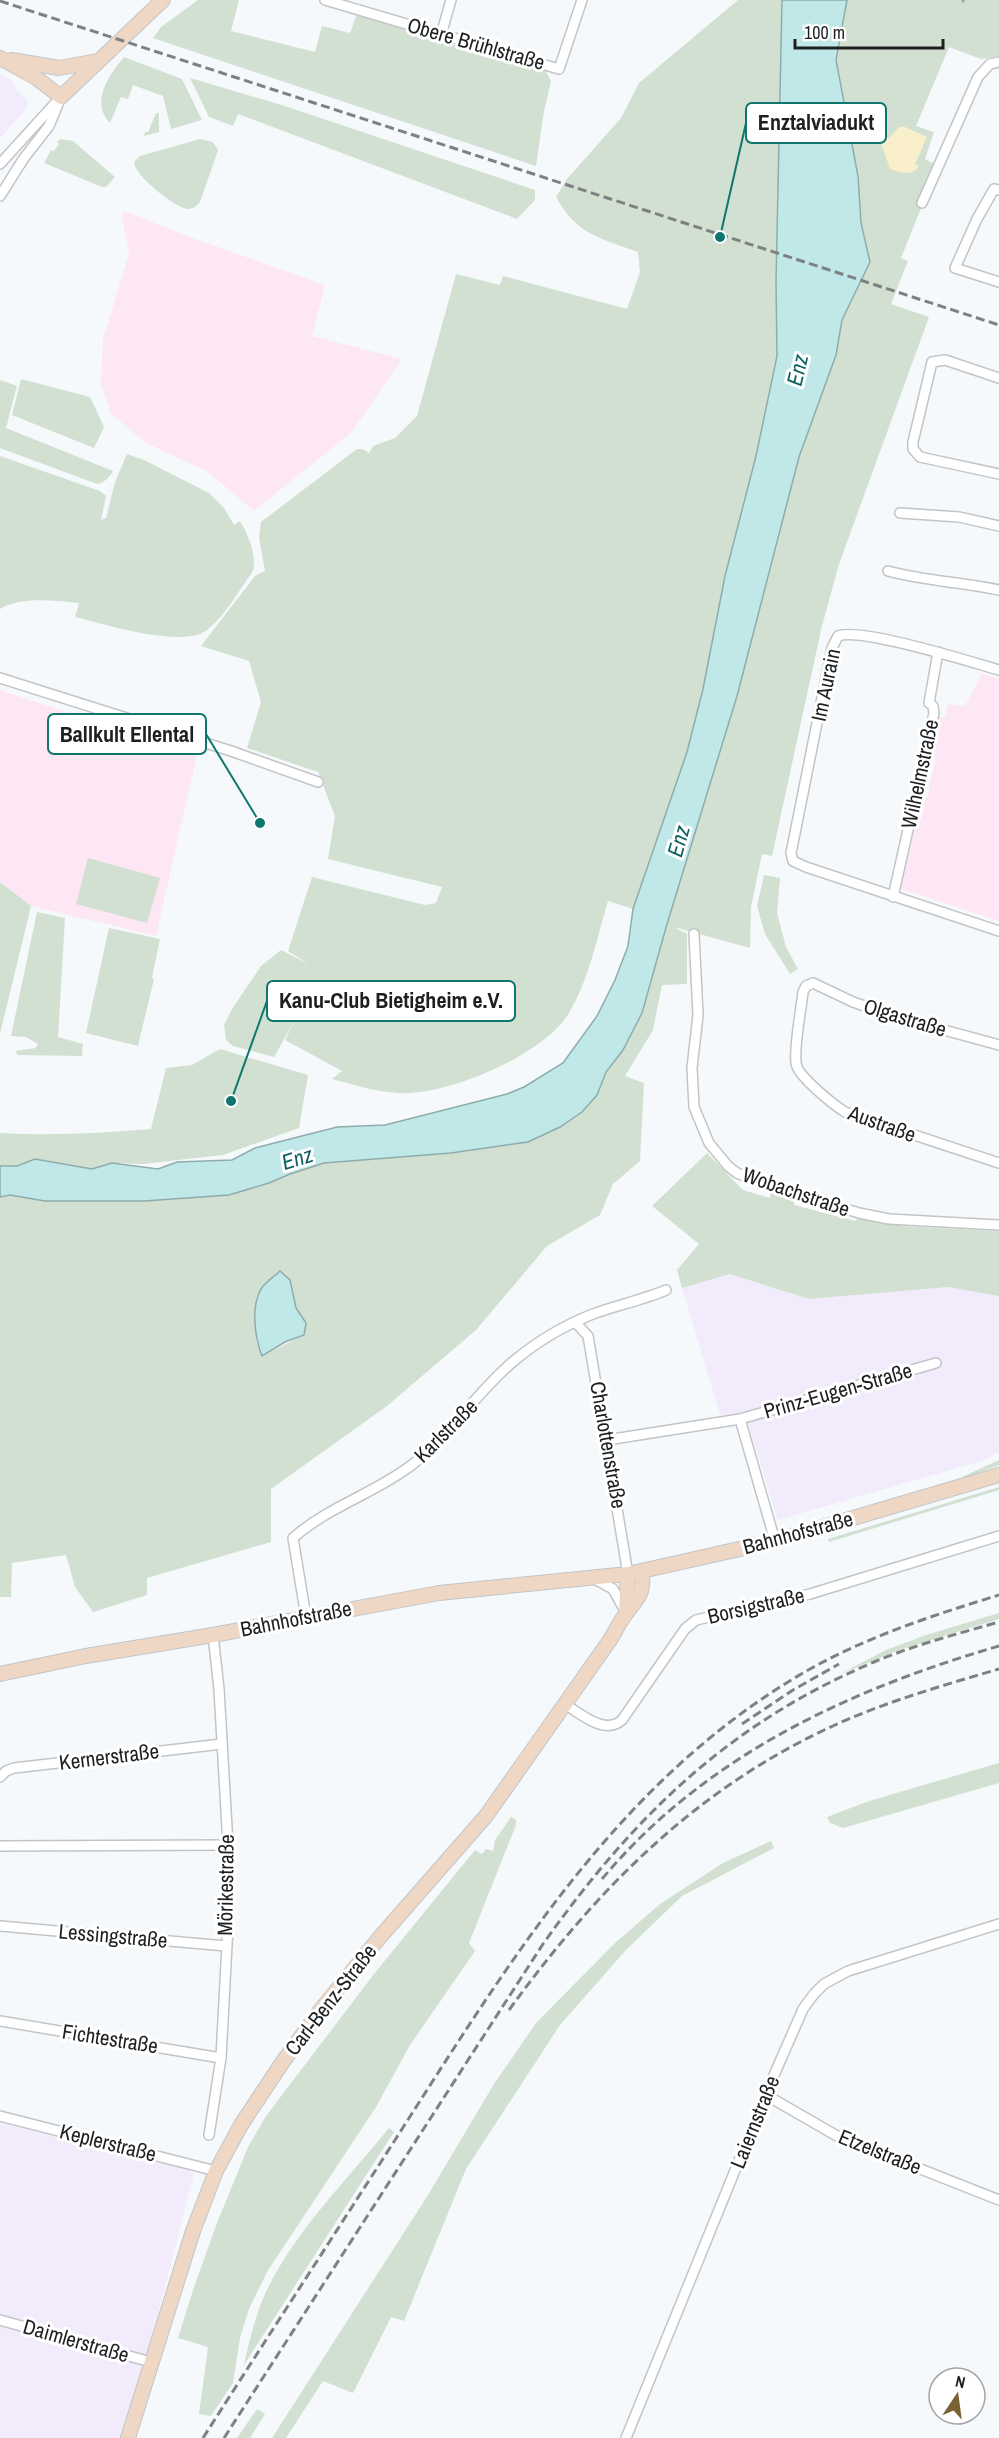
<svg xmlns="http://www.w3.org/2000/svg" width="999" height="2438" font-family="'Archivo Narrow',sans-serif">
<style>
.commercial{fill:#f2ebfc}
.education{fill:#fee7f5}
.green{fill:#d1e0d0;fill-rule:evenodd}
.sand{fill:#f9efca}
.water{fill:#c0e8e8;stroke:#8facac;stroke-width:1.5}
.lines{fill:none;stroke-linecap:round;stroke-linejoin:round}
.stream{stroke:#8facac;stroke-width:3}
.street-casing{stroke:#c2c5c7;stroke-width:12}
.secondary-casing{stroke:#c2c5c7;stroke-width:16}
.street{stroke:#fff;stroke-width:9}
.secondary{stroke:#eed7c5;stroke-width:14}
.rail{stroke:#7e8082;stroke-width:3;stroke-dasharray:9 4.5;stroke-linecap:butt}
.labels{text-anchor:middle;stroke-width:6;stroke-linejoin:round;paint-order:stroke}
.street-label{font-size:21px;fill:#1e1f20;stroke:#fff}
.water-label{font-size:22px;font-style:italic;fill:#095e5f;stroke:#fff}
.leader{fill:none;stroke:#0f766e;stroke-width:2}
.callout-dot{fill:#0f766e;stroke:#fff;stroke-width:2}
.callout{fill:#fff;stroke:#0f766e;stroke-width:2}
.callout-label{font-size:22px;text-anchor:middle;font-weight:bold;fill:#1e1f20}
</style>
<rect width="100%" height="100%" fill="#f6f9fc"/>
<g class="commercial">
<polygon points="0,73 14,82 16,90 28,100 27,108 0,138"/>
<polygon points="730,1274 809,1299 948,1287 999,1296 999,1452 985,1460 778,1520 745,1413 720,1415 682,1288"/>
<polygon points="0,2123 185,2169 194,2174 145,2365 119,2438 0,2438"/>
</g>
<g class="education">
<polygon points="124,211 190,237 325,285 312,336 402,359 352,432 254,511 208,472 146,443 111,414 101,384 103,339 129,253 122,218"/>
<polygon points="982,673 999,679 999,921 901,889 900,886 920,796 927,798 931,779 936,757 929,755 938,716 945,718 948,704 965,706"/>
<polygon points="0,690 197,755 156,936 31,906 0,882"/>
</g>
<g class="green">
<polygon points="198,0 239,0 231,31 315,52 322,26 350,33 357,14 545,70 551,81 544,111 536,166 153,38 161,27"/>
<path d="M 738,0 L 782,0 L 776,284 L 777,356 L 756,456 L 725,576 L 703,689 L 687,752 L 633,909 L 608,901 C 597,938 589,979 569,1013 C 544,1055 447,1096 399,1093 C 376,1092 354,1085 332,1079 L 342,1071 L 285,1040 L 296,1018 L 274,1057 L 233,1046 L 226,1040 L 224,1025 L 232,1009 L 261,966 L 281,950 L 309,964 L 288,951 L 312,877 L 425,905 L 436,903 L 442,887 L 328,859 L 335,816 L 318,772 L 247,748 L 261,702 L 249,661 L 201,646 L 255,576 L 265,571 L 259,537 L 261,522 L 357,449 L 363,449 L 369,453 L 373,446 L 395,438 L 417,416 L 456,274 L 500,285 L 503,276 L 627,309 L 640,272 L 638,252 C 600,238 577,235 556,197 L 567,179 L 621,118 L 639,83 Z"/>
<path d="M 847,0 L 999,0 L 999,56 L 981,59 L 949,47 L 916,126 L 934,132 L 925,159 L 938,166 L 901,258 L 908,261 L 891,304 L 929,317 L 838,567 L 821,630 L 772,856 L 762,854 L 751,907 L 750,948 L 674,927 L 687,934 L 687,984 L 662,985 L 653,1030 L 625,1076 L 644,1083 L 640,1161 L 613,1184 L 600,1215 L 547,1246 L 476,1330 L 387,1406 L 271,1489 L 271,1542 L 147,1578 L 147,1595 L 93,1612 L 75,1587 L 66,1555 L 12,1563 L 11,1597 L 0,1597 L 0,1197 L 10,1195 L 45,1201 L 144,1201 L 229,1195 L 269,1183 L 290,1174 L 324,1163 L 451,1153 L 528,1142 L 560,1127 L 582,1112 L 597,1095 L 606,1072 L 623,1050 L 667,924 L 799,457 L 836,355 L 842,320 L 870,262 L 861,223 L 858,176 L 836,60 ZM 290,1280 L 296,1308 L 306,1323 L 304,1335 L 262,1356 L 256,1341 L 258,1332 Z"/>
<path d="M 124,57 L 182,79 L 202,120 L 171,129 L 163,96 L 133,85 L 128,99 L 121,97 L 110,123 C 90,102 109,75 124,57 Z"/>
<polygon points="190,78 285,106 535,190 535,200 517,219 238,114 233,126 209,117"/>
<polygon points="156,113 159,113 159,132 144,136 145,132 148,132"/>
<polygon points="60,139 73,141 115,177 106,187 102,187 44,163 51,150 54,151 59,144 57,142"/>
<path d="M 200,139 L 213,142 L 218,150 L 200,202 C 197,206 193,209 187,209 C 174,207 134,175 134,162 L 140,156 Z"/>
<polygon points="21,379 90,397 104,427 94,448 12,415"/>
<path d="M 0,380 L 17,386 L 6,428 L 113,471 C 108,479 105,482 97,484 L 0,448 Z"/>
<path d="M 127,454 L 144,460 L 209,493 L 224,508 L 234,525 L 240,521 C 248,534 257,556 253,571 C 239,590 226,615 207,630 C 183,649 104,624 75,617 L 79,603 C 54,601 22,596 0,609 L 0,456 L 100,491 L 106,496 L 101,520 L 106,518 L 115,482 Z"/>
<polygon points="88,858 160,878 147,923 76,904"/>
<polygon points="764,875 780,878 777,913 786,947 798,969 790,974 765,934 757,906"/>
<polygon points="0,882 31,906 0,1034"/>
<polygon points="37,912 65,918 58,1037 83,1044 82,1056 17,1055 16,1051 36,1048 38,1044 26,1037 11,1036"/>
<polygon points="109,928 160,939 152,978 154,979 138,1046 86,1033"/>
<path d="M 220,1049 L 308,1075 L 299,1128 L 223,1155 L 143,1164 L 112,1163 L 92,1169 L 35,1159 L 17,1166 L 0,1166 L 0,1133 C 51,1136 101,1133 151,1129 L 166,1068 L 192,1065 Z"/>
<polygon points="707,1153 743,1190 770,1198 771,1193 794,1200 794,1205 855,1221 859,1218 892,1225 901,1223 901,1226 999,1231 999,1296 948,1287 809,1299 730,1274 682,1288 677,1270 699,1244 652,1206"/>
<polygon points="999,1460 999,1465 963,1479 962,1477"/>
<polygon points="999,1487 999,1490 829,1542 828,1539"/>
<polygon points="999,1613 999,1619 902,1649 838,1675 886,1650 926,1635"/>
<polygon points="999,1763 999,1783 843,1828 830,1823 827,1817 869,1801"/>
<polygon points="511,1817 516,1820 516,1825 469,1943 475,1951 410,2045 376,2107 267,2272 249,2309 240,2338 233,2383 211,2416 199,2414 208,2347 178,2338 195,2284 217,2223 248,2147 266,2116 374,1974 475,1850 482,1854 486,1849 493,1851 495,1840"/>
<polygon points="771,1841 774,1848 682,1896 626,1950 560,2025 466,2169 404,2321 391,2317 353,2393 323,2381 286,2438 272,2438 428,2195 494,2084 536,2023 614,1944 660,1904 723,1863"/>
<path d="M 389,2128 L 394,2132 L 244,2365 C 249,2341 255,2317 265,2294 C 294,2232 346,2181 389,2128 Z"/>
<polygon points="257,2409 265,2414 250,2438 237,2438"/>
</g>
<path class="sand" d="M 899,127 L 905,127 L 927,137 L 915,164 L 919,166 C 912,177 901,172 890,169 L 881,143 L 883,138 L 889,138 Z"/>
<g class="water">
<polygon points="782,0 847,0 836,60 858,176 861,223 870,262 842,320 836,355 799,457 737,696 667,924 642,1013 623,1050 606,1072 597,1095 582,1112 560,1127 528,1142 451,1153 324,1163 290,1174 269,1183 229,1195 144,1201 45,1201 10,1195 0,1197 0,1166 17,1166 35,1159 92,1169 112,1163 158,1169 177,1162 232,1160 255,1148 337,1127 385,1125 507,1094 524,1087 563,1063 597,1016 615,980 628,946 633,909 687,752 703,689 725,576 756,456 777,356 776,282"/>
<path d="M 280,1271 L 290,1280 L 296,1308 L 306,1323 L 304,1335 L 285,1342 L 262,1356 C 255,1338 251,1309 260,1291 C 263,1283 274,1277 280,1271 Z"/>
</g>
<g class="lines">
<polyline class="stream" points="963,0 963,1"/>
<g class="street-casing">
<g id="street">
<polyline points="325,0 559,69 582,0"/>
<polyline points="441,35 451,0"/>
<polyline points="0,164 59,99"/>
<polyline points="999,190 994,189 977,219 955,268 999,282"/>
<polyline points="0,196 24,158 49,126 61,97"/>
<polyline points="922,203 978,77 990,64 999,62"/>
<polyline points="999,378 945,360 932,362 913,442 913,449 920,457 999,474"/>
<polyline points="900,513 959,517 999,526"/>
<path d="M 888,571 C 925,581 962,582 999,590"/>
<path d="M 999,670 C 971,662 861,627 838,636 L 832,648 L 791,853 L 793,861 L 806,867 L 999,931"/>
<polyline points="0,678 231,751 318,782"/>
<polyline points="893,897 934,713 933,706 929,703 938,652"/>
<polyline points="694,934 698,1015 692,1068 694,1107 709,1143 728,1166 737,1173 766,1185 859,1213 889,1219 999,1225"/>
<path d="M 999,1045 L 896,1017 L 853,1002 L 813,983 L 806,986 L 803,992 C 801,1011 794,1045 796,1063 C 797,1076 834,1105 845,1112 L 999,1163"/>
<polyline points="575,1322 588,1336 628,1574"/>
<polyline points="740,1419 775,1541"/>
<polyline points="607,1440 740,1419 936,1363"/>
<polyline points="593,1578 613,1589 624,1609"/>
<path d="M 306,1617 L 293,1538 C 329,1506 376,1493 413,1464 C 452,1434 477,1391 515,1360 C 538,1341 565,1325 593,1314 C 617,1305 643,1300 666,1290"/>
<path d="M 564,1704 C 581,1713 604,1736 622,1720 L 685,1629 L 696,1620 L 810,1594 L 999,1536"/>
<polyline points="0,1777 6,1771 14,1768 222,1744"/>
<polyline points="0,1846 228,1845"/>
<polyline points="0,1926 226,1946"/>
<polyline points="0,2021 221,2058"/>
<polyline points="766,2095 837,2136 999,2200"/>
<polyline points="0,2116 216,2171"/>
<polyline points="209,2135 221,2058 229,1907 228,1845 219,1689 213,1635"/>
<polyline points="0,2320 151,2362"/>
<polyline points="626,2438 771,2082 803,2009 814,1994 824,1984 848,1971 999,1924"/>
</g>
</g>
<g class="secondary-casing">
<g id="secondary">
<polyline points="0,58 35,77 61,97 163,0"/>
<polyline points="12,60 59,68 98,61"/>
<polyline points="626,1612 628,1574"/>
<polyline points="0,1674 86,1656 213,1635 439,1593 628,1574 775,1541 999,1475"/>
<path d="M 128,2438 L 193,2231 L 216,2171 L 241,2125 L 282,2063 L 319,2012 L 380,1937 L 486,1816 L 610,1640 C 615,1632 619,1623 625,1615 C 638,1596 644,1597 642,1571"/>
</g>
</g>
<use href="#street" class="street"/>
<use href="#secondary" class="secondary"/>
<g class="rail">
<polyline points="0,1 999,325"/>
<polyline points="742,1724 793,1690 839,1664"/>
<path d="M 602,1879 C 705,1756 848,1690 999,1646"/>
<path d="M 509,2010 C 597,1889 696,1788 835,1725 C 888,1701 944,1685 999,1669"/>
<path d="M 203,2438 C 272,2330 342,2223 411,2115 C 520,1945 628,1772 810,1669 C 869,1636 934,1615 999,1595"/>
<path d="M 224,2438 L 543,1944 C 634,1816 728,1724 874,1662 C 914,1645 957,1634 999,1622"/>
</g>
</g>
<g class="labels">
<g class="street-label">
<text transform="translate(476 44) rotate(16)" y="7">Obere Brühlstraße</text>
<text transform="translate(826 685) rotate(-78)" y="7">Im Aurain</text>
<text transform="translate(920 774) rotate(-78)" y="7">Wilhelmstraße</text>
<text transform="translate(905 1018) rotate(17)" y="7">Olgastraße</text>
<text transform="translate(882 1124) rotate(20)" y="7">Austraße</text>
<text transform="translate(796 1192) rotate(19)" y="7">Wobachstraße</text>
<text transform="translate(838 1391) rotate(-16)" y="7">Prinz-Eugen-Straße</text>
<text transform="translate(446 1431) rotate(-45)" y="7">Karlstraße</text>
<text transform="translate(608 1445) rotate(80)" y="7">Charlottenstraße</text>
<text transform="translate(798 1533) rotate(-15)" y="7">Bahnhofstraße</text>
<text transform="translate(756 1606) rotate(-13)" y="7">Borsigstraße</text>
<text transform="translate(296 1619) rotate(-11)" y="7">Bahnhofstraße</text>
<text transform="translate(109 1757) rotate(-7)" y="7">Kernerstraße</text>
<text transform="translate(226 1885) rotate(-89)" y="7">Mörikestraße</text>
<text transform="translate(113 1936) rotate(5)" y="7">Lessingstraße</text>
<text transform="translate(331 2000) rotate(-52)" y="7">Carl-Benz-Straße</text>
<text transform="translate(110 2039) rotate(9)" y="7">Fichtestraße</text>
<text transform="translate(755 2122) rotate(-68)" y="7">Laiernstraße</text>
<text transform="translate(108 2143) rotate(14)" y="7">Keplerstraße</text>
<text transform="translate(880 2152) rotate(22)" y="7">Etzelstraße</text>
<text transform="translate(76 2341) rotate(16)" y="7">Daimlerstraße</text>
</g>
<g class="water-label">
<text transform="translate(797 370) rotate(-77)" y="8">Enz</text>
<text transform="translate(678 841) rotate(-74)" y="8">Enz</text>
<text transform="translate(297 1158) rotate(-17)" y="8">Enz</text>
</g>
</g>
<path class="leader" d="M720 237L746 123M260 823L206 734M231 1101L267 1001"/>
<g class="callout-dot">
<circle cx="720" cy="237" r="6"/>
<circle cx="260" cy="823" r="6"/>
<circle cx="231" cy="1101" r="6"/>
</g>
<g class="callout">
<rect x="746" y="103" width="140" height="40" rx="6"/>
<rect x="48" y="714" width="158" height="40" rx="6"/>
<rect x="267" y="981" width="248" height="40" rx="6"/>
</g>
<g class="callout-label">
<text x="816" y="130">Enztalviadukt</text>
<text x="127" y="742">Ballkult Ellental</text>
<text x="391" y="1008">Kanu-Club Bietigheim e.V.</text>
</g>
<g transform="translate(957 2396) rotate(13)"><circle r="28" fill="#ffffff" stroke="#a5a5a6" stroke-width="1.5"/>
<path d="M0-4.5L10 22L0 15L-10 22Z" fill="#786232"/>
<text y="-9" font-size="16" font-weight="bold" text-anchor="middle" fill="#1e1f20">N</text>
</g>
<path d="M795 39v9h148v-9" fill="none" stroke="#1e1f20" stroke-width="3"/>
<text x="804" y="39" font-size="18" fill="#1e1f20" stroke="#ffffff" stroke-width="4.5" paint-order="stroke">100 m</text>
</svg>
